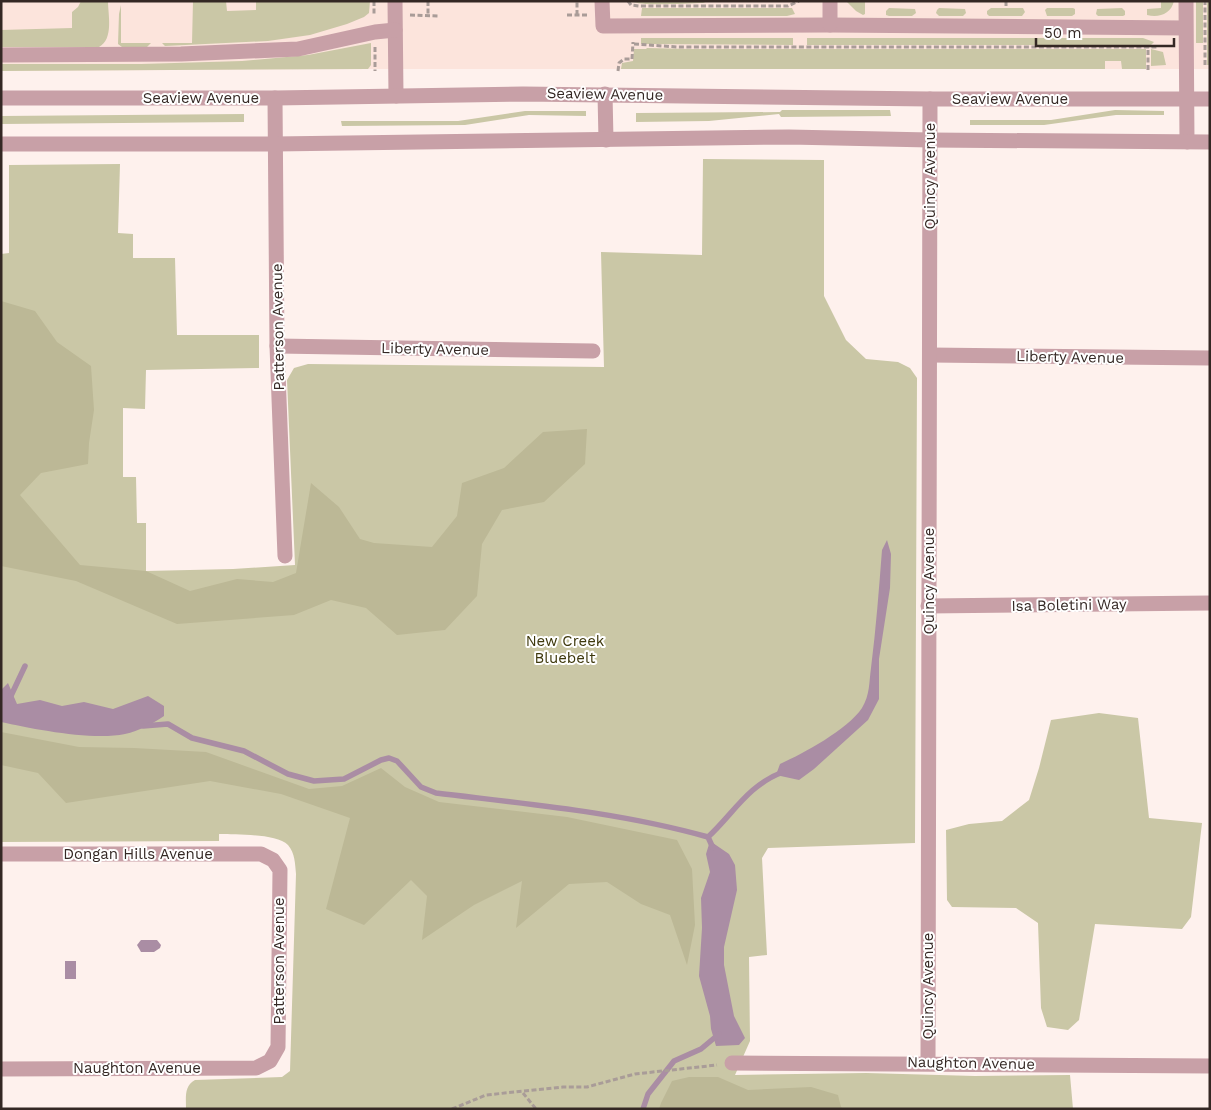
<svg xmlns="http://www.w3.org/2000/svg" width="1211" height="1110" font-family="'Work Sans',sans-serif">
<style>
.built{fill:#fce4dc}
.green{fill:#cac7a6}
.forest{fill:#bcb896}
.water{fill:#aa8da4}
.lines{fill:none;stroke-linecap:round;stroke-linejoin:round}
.stream{stroke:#aa8da4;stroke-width:5.5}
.path{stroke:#a99c98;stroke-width:3;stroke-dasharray:5 2.5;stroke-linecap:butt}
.minor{stroke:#c8a0a7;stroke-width:15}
.labels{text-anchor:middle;stroke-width:4;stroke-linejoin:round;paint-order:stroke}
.street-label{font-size:15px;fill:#342824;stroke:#fff}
.park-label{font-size:15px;fill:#3e380c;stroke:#fff}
</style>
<rect width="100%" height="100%" fill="#fef1ed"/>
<polygon class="built" points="1,1 1210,1 1210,69 368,69 1,71"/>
<g class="green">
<path d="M 81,1 L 108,1 C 108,15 114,39 99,47 L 1,47 L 1,30 L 72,28 L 72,12 L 78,7 Z"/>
<polygon points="193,1 226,1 227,11 256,10 256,1 370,1 369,13 364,17 347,24 310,35 268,41 165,46 162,43 192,43"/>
<path d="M 631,1 L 708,1 L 703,3 C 689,3 641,7 631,1 Z"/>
<polygon points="846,1 865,1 865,14 863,15 856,11"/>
<path d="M 1161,1 L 1174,1 C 1171,14 1159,18 1147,15 L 1147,9 L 1161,8 Z"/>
<rect x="1196" y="1" width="7" height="42"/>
<rect x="1207" y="1" width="3" height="64"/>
<polygon points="121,5 121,43 151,43 147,47 122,47 118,44 119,14"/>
<polygon points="642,8 792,8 795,14 787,16 641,16"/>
<polygon points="889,8 915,9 916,13 912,16 889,16 886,15 886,11"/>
<polygon points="939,8 965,9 966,13 963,16 939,16 936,13 937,10"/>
<polygon points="991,8 1023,8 1025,12 1022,16 989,16 987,14 987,11"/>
<polygon points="1047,8 1073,8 1075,9 1075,14 1072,16 1047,16 1045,10"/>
<polygon points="1122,8 1125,11 1125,15 1123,16 1098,16 1096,14 1097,9"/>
<polygon points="641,38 793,38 793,45 641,44"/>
<polygon points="807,38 1143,38 1154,42 1151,45 807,45"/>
<polygon points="371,43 371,65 368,69 1,71 1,64 141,64 242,61 308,55"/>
<polygon points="647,48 690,49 1146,49 1146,69 1122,69 1121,61 1105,61 1105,69 621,69 622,63 633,61 634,49 646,49"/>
<polygon points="1151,49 1163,52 1166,65 1151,66"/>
<polygon points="782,110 890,110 891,116 781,117 779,114 709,121 636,122 636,113 780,112"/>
<polygon points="1115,110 1164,111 1164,115 1116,115 1044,125 970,125 970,120 1051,120"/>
<polygon points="525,111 586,111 586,116 529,115 465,125 342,126 341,121 458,121"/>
<polygon points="244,114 244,122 1,124 1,116"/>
<path d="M 703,159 L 824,160 L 824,296 L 846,340 L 866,359 L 898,362 L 910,368 L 917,378 L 915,843 L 768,848 L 762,858 L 767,955 L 749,957 L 750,1041 L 735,1075 L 866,1073 L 975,1076 L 1070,1075 L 1073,1109 L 186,1109 C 186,1097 184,1086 195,1080 L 282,1077 L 290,1071 L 296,874 C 295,864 295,853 288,845 C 276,833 236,835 219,834 L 219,841 L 1,842 L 1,254 L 9,253 L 9,165 L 120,164 L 118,233 L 133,234 L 133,258 L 175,258 L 177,335 L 259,335 L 259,368 L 146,370 L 145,409 L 123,408 L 123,477 L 136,477 L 137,523 L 146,523 L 146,571 L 233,569 L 295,565 L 287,380 L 294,368 L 308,364 L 604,367 L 601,252 L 702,255 Z"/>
<polygon points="1099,713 1138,718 1149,818 1202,823 1191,917 1182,929 1095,924 1079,1020 1068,1030 1047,1027 1041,1008 1038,923 1016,908 952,907 947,900 946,830 969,824 1002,821 1029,800 1039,768 1051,720"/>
</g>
<g class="forest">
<polygon points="1,301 35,311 57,342 91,366 94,410 89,443 88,464 41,473 20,495 80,565 146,571 190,591 237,579 273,582 296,573 311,483 339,507 360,539 374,543 432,547 457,516 462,483 504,468 543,432 587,429 585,464 544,502 502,510 482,544 477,596 445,630 397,635 366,608 331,600 294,615 177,624 76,581 1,566"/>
<polygon points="1,732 79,747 134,748 206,752 309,789 342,786 381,768 405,787 439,802 567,817 677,840 692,869 695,925 687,965 670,915 641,904 607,882 569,884 516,928 522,881 474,905 422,940 427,896 411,880 364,925 326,909 350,818 281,794 210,781 66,803 38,773 1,765"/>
<polygon points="689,1077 718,1077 748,1090 811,1087 838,1095 841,1107 844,1109 659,1109 661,1103 672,1081"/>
</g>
<g class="water">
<path d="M 887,540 L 891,554 L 890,588 L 879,659 L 879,699 L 868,720 L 814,769 L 799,780 L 776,775 L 780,764 C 804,753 847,730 862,708 C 870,695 869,682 871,668 C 876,628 879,589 882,550 Z"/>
<path d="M 8,683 L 17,704 L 40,700 L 62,706 L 84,702 L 113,709 L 148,696 L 164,706 L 164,716 C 152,724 139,731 125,734 C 93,741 33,729 1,722 L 1,690 Z"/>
<polygon points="710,841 729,854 735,865 737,890 724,947 724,965 734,1016 745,1038 739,1045 716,1046 711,1029 710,1016 699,976 702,928 701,898 710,872 706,854"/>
<polygon points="141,940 157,940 161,945 160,948 154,952 141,952 137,945"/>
<rect x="65" y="961" width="11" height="18"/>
</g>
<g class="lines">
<g class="stream">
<polyline points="9,700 25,666"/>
<path d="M 143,726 L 168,724 L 192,738 L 244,751 L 288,774 L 314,781 L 344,779 L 381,760 L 389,758 L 397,761 L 421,787 L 436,793 C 527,804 619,812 708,837 L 713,848"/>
<path d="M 708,837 C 733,814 748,785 783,772"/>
<polyline points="643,1109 648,1094 674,1061 701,1049 719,1034"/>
</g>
<g class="path">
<polyline points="374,1 374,16"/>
<polyline points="428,1 428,15"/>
<polyline points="628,1 631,5 639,6 788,6 799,1"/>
<polyline points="1006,1 1006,7"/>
<polyline points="410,15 439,16"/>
<polyline points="567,15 587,15"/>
<polyline points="577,15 577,1"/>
<polyline points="634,44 677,47 1158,47"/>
<polyline points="375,47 375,71"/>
<polyline points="1205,65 1205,1"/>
<polyline points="1148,70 1148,47"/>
<polyline points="618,71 619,63 624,59 632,59 633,42"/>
<polyline points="523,1093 536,1109"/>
<polyline points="452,1109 486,1095 563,1087 587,1087 635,1074 717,1065"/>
</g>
<g class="minor">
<polyline points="395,1 396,96"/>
<polyline points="602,1 603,26 830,25 1185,28"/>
<polyline points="830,1 830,25"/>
<polyline points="1186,1 1187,142"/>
<polyline points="1,55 181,54 298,49 375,32 395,30"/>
<polyline points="605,94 606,140"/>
<polyline points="1,98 275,98 523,94 930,99 1210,99"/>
<polyline points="275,98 277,346 285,556"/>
<polyline points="1,144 275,144 789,137 930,140 1210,142"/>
<polyline points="277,346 593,351"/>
<polyline points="930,355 1210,358"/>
<polyline points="928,606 1210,603"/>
<polyline points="1,854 261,854 273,860 280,870 278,1047 270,1061 256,1068 1,1069"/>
<polyline points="732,1063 1210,1066"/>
<polyline points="928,1063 930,99"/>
</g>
</g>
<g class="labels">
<g class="street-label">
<text transform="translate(605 94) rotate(1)" y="5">Seaview Avenue</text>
<text x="201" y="103">Seaview Avenue</text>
<text x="1010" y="104">Seaview Avenue</text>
<text transform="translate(930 176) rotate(-90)" y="5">Quincy Avenue</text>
<text transform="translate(278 327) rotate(-91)" y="5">Patterson Avenue</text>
<text transform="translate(435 349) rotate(1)" y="5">Liberty Avenue</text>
<text transform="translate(1070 357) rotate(1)" y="5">Liberty Avenue</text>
<text transform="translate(929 581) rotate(-90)" y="5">Quincy Avenue</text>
<text transform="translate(1069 605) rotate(-1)" y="5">Isa Boletini Way</text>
<text x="138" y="859">Dongan Hills Avenue</text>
<text transform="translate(279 961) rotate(-90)" y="5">Patterson Avenue</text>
<text transform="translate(928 986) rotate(-90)" y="5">Quincy Avenue</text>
<text transform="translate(971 1063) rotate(1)" y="5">Naughton Avenue</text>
<text x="137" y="1073">Naughton Avenue</text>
</g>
<g class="park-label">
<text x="565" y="646">New Creek<tspan x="565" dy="17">Bluebelt</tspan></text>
</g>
</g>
<rect width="1211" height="1110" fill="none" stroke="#342824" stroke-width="5"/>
<path d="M1036 38v8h138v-8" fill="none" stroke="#342824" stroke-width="2.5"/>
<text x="1044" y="38" font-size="15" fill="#342824" stroke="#ffffff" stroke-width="4" paint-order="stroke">50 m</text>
</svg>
